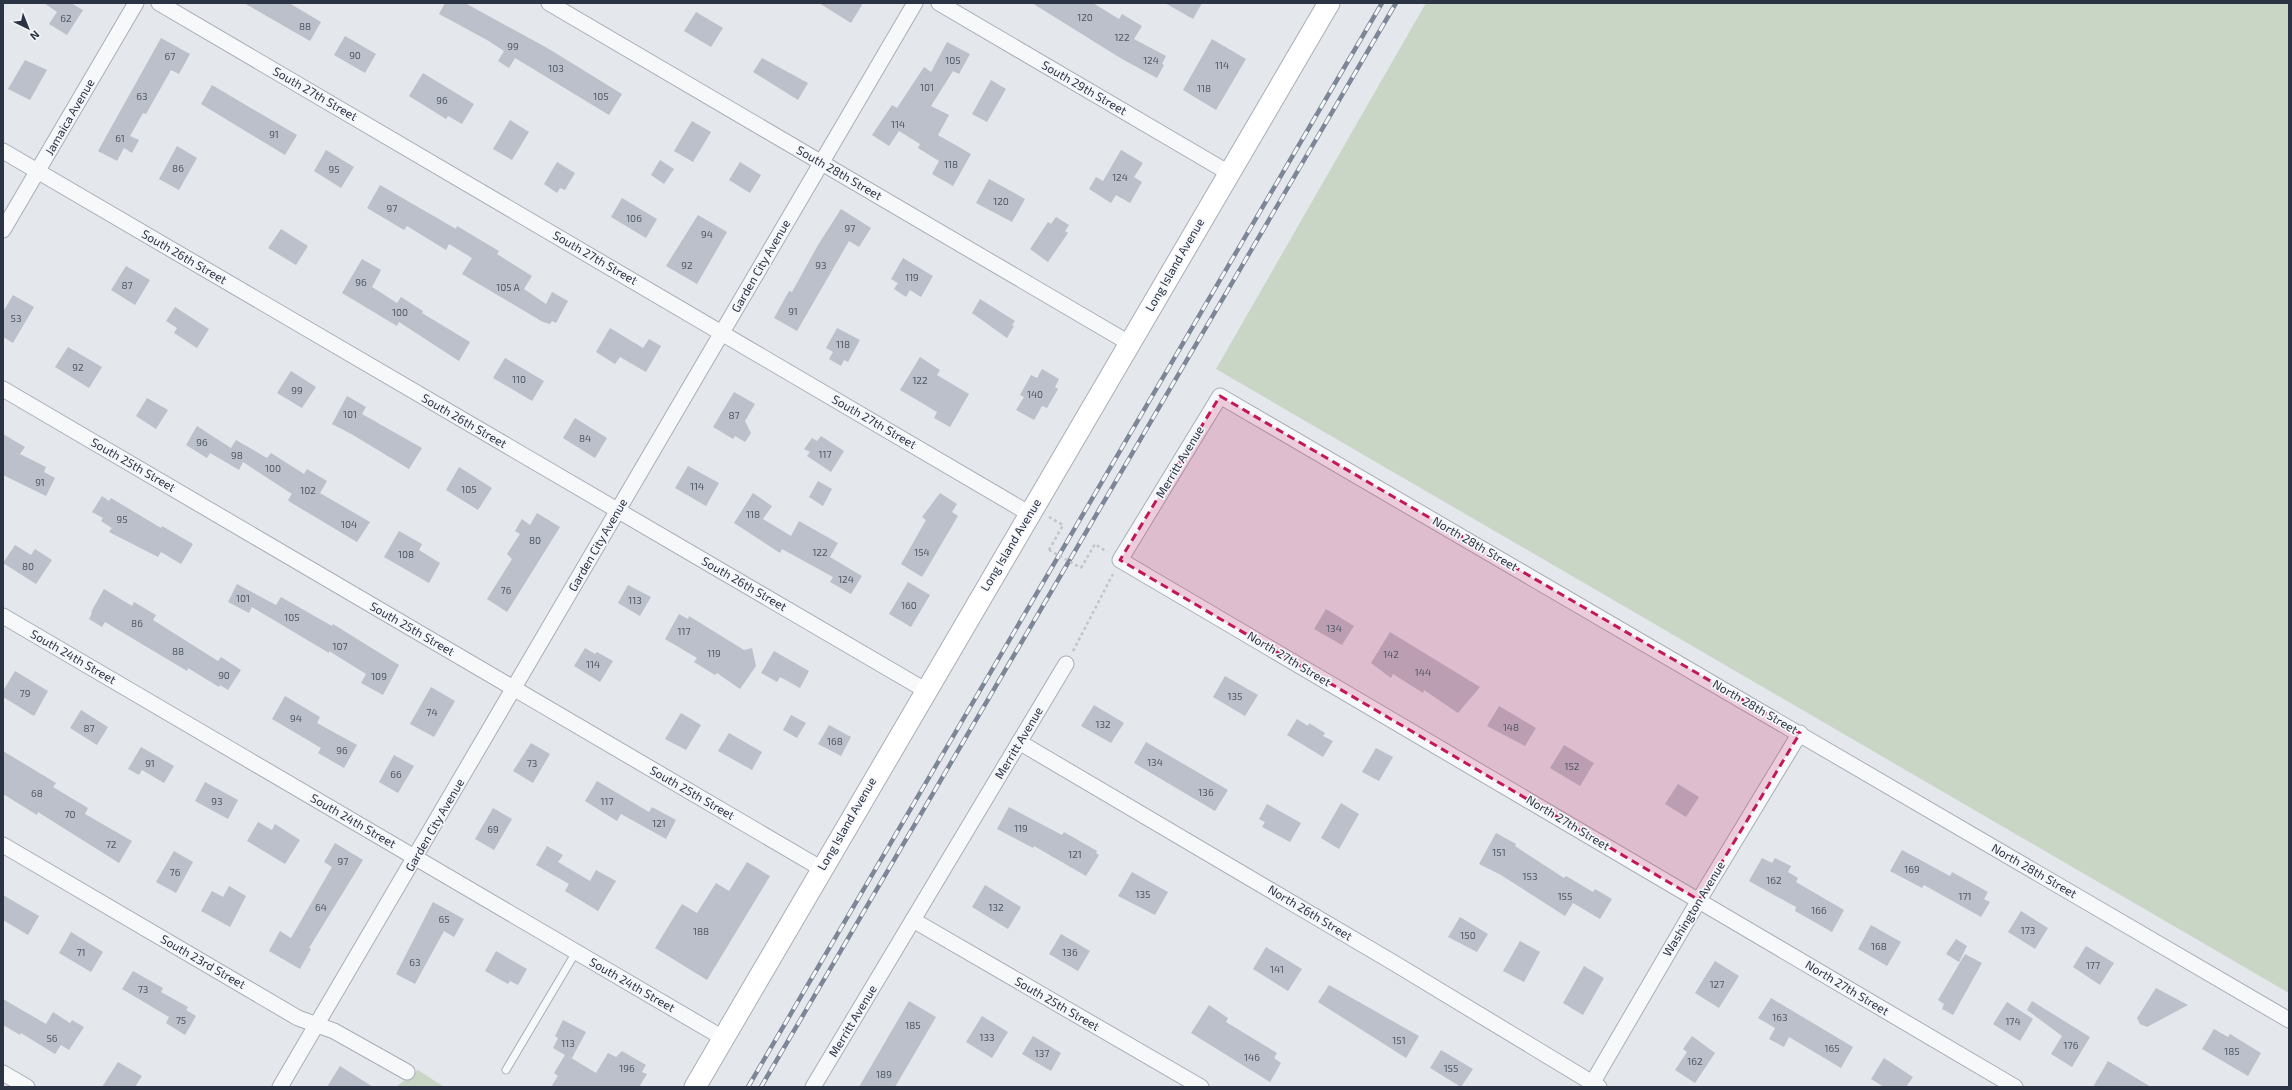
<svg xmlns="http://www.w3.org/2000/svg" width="2292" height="1090" font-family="'Exo 2',sans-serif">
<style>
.green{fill:#c9d6c5}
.building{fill:#bbc0ca}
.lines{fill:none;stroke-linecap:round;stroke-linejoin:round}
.lane-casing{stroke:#a9aeb7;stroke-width:9}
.street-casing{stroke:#a9aeb7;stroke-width:17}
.secondary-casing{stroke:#a9aeb7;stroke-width:23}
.path{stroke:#c2c5cb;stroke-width:2.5;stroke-dasharray:3 3;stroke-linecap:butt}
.lane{stroke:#f7f8fa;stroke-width:7}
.street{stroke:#f7f8fa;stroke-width:15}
.secondary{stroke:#fff;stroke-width:21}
.rail-casing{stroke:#7d8696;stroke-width:4.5}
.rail{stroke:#f4f6f9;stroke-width:3;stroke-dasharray:9;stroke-linecap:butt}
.path-bridge{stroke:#c2c5cb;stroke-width:2.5;stroke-dasharray:3 3;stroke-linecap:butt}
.marked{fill:#c2185b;fill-opacity:0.2;stroke:#c2185b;stroke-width:3;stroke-dasharray:8 5;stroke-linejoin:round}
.labels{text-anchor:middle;stroke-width:3.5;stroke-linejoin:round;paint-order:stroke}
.number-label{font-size:10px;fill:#4f5766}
.street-label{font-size:12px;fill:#2b3445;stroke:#f4f6f9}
</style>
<rect width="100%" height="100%" fill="#e4e7ec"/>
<g class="green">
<polygon points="1426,3 2289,3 2289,993 1216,369"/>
<polygon points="418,1070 444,1087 396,1087"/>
</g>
<g class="building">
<polygon points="44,3 71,3 83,10 67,35 49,24 57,12"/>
<polygon points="244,3 289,3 321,22 310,41"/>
<polygon points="445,3 465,3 549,49 622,94 609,115 515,58 509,68 498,61 504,51 487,40 439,14"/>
<polygon points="819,3 863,3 851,23"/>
<polygon points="1032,3 1093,3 1119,19 1122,14 1142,26 1134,39 1166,56 1162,64 1164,65 1157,78 1122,59"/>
<polygon points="1165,3 1202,3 1193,19"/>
<polygon points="696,12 723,28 711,47 684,31"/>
<polygon points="345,36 376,54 365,73 334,55"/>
<polygon points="161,38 190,54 179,74 171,70 146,114 143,113 130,136 139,140 132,153 124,148 117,161 98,151"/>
<polygon points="1212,39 1246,59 1216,110 1183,90"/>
<polygon points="947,42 970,54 959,74 953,71 931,106 949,115 938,135 971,154 953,186 932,174 939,161 918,148 920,144 899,131 889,146 872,135 892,105 897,108 924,67 931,72"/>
<polygon points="762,58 808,83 798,100 753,72"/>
<polygon points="25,60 47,70 30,100 8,89"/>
<polygon points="423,73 474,104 462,124 448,116 446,119 409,96"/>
<polygon points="991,80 1006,89 987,122 972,114"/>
<polygon points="212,85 297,135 285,155 201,104"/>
<polygon points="510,120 529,132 512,160 493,149"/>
<polygon points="692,121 711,132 693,162 674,151"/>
<polygon points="177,146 197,158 179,190 159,179"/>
<polygon points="326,150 354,167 341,188 314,171"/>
<polygon points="1121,150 1143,163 1134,177 1142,182 1130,203 1116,195 1111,203 1089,189 1096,177 1103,181"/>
<polygon points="660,160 674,169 664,184 651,175"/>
<polygon points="557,162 575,173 565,190 560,188 557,193 544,184"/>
<polygon points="740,162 761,175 750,193 729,180"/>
<polygon points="989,179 1025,199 1012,222 976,203"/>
<polygon points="380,185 456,229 457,226 499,251 497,254 532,276 524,289 546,304 552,292 568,301 556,323 552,321 550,324 543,322 462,274 472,258 449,244 446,250 407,226 404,230 367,208"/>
<polygon points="622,198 657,219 646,238 611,217"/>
<polygon points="841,209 871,228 859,247 849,241 797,331 774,318 789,291 792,292 818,245"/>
<polygon points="698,215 727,232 697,284 666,266"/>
<polygon points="1056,217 1069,225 1065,231 1068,233 1048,262 1030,249 1048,222 1051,224"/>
<polygon points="281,229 308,246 296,265 268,248"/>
<polygon points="903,258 933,276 921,297 910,290 906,297 894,289 898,283 891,279"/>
<polygon points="362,259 381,270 372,287 397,303 401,297 423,311 422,313 470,342 459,361 399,322 397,326 342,293"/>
<polygon points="126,266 150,280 135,305 111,290"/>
<polygon points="13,295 34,307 13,343 3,337 3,312"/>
<polygon points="980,299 1015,321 1012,325 1014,326 1007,338 972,313"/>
<polygon points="175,307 209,329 197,348 174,333 177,328 166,321"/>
<polygon points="610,328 643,348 649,339 661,346 646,372 620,357 615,364 596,352"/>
<polygon points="837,328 860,340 848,362 844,360 841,366 829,359 833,352 826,348"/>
<polygon points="68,347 102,367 89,388 55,367"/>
<polygon points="920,357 940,370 937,375 969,394 950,427 934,418 937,412 900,390"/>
<polygon points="505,358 544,381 532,401 493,378"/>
<polygon points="1042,369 1059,379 1055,387 1058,389 1047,408 1042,406 1034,420 1016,410 1024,397 1020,395 1031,375 1037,378"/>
<polygon points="291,371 316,387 302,408 277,393"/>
<polygon points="734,392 755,404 745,421 751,433 745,442 735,436 733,439 713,427"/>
<polygon points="347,396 366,407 362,414 422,448 409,469 353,435 332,424"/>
<polygon points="147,398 168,410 156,429 136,416"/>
<polygon points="575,418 607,438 595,458 563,438"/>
<polygon points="197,426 231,448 236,440 267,458 271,453 304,474 307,469 327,481 320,493 370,522 357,542 290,502 288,500 292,494 243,462 239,470 210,453 207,458 186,445"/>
<polygon points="3,434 25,447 20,454 46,467 44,472 55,478 46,496 3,475"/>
<polygon points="821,436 844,451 831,472 807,456 810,452 804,449 812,438 817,441"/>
<polygon points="688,466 719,483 706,506 675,488"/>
<polygon points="459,467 492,488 478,510 446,490"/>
<polygon points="818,481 832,489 823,506 809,497"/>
<polygon points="753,493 772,506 763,519 791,536 799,521 838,543 830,557 862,576 851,594 830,582 833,577 782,549 780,553 734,523"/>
<polygon points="940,493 957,504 952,512 958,516 922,577 901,564 926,520 922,517"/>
<polygon points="102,496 109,501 111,498 161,528 162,526 193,544 181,564 161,552 158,557 109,532 112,528 101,521 103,518 92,512"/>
<polygon points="537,513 560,527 507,612 487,599 512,559 507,554 520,534 515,531 522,519 530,525"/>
<polygon points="399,531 422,544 419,550 440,563 429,583 384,557"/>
<polygon points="15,545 31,555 35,549 52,560 36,584 3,563"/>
<polygon points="908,582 930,595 911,627 889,614"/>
<polygon points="237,584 276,605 281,597 332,626 333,624 399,665 383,695 361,683 366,674 329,651 329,653 252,607 249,613 228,602"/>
<polygon points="628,585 651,597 640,616 618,603"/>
<polygon points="104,589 132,606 134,602 156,615 153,620 218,661 221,657 241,670 228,690 220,685 219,687 188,668 187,671 105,622 102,627 89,619 92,613 91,612"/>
<polygon points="1326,609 1354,626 1342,645 1314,629"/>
<polygon points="679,614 688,619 689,616 744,650 752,648 756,666 740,689 717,673 715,675 694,662 697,658 665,639"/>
<polygon points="1390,632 1480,687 1458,713 1424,690 1423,693 1393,674 1391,678 1371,663"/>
<polygon points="585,648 595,654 597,652 613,661 600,682 574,666"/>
<polygon points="774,651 809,671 800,688 780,677 777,682 761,673"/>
<polygon points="15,671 48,691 34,716 3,697 3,691"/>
<polygon points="1225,676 1258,695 1245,716 1213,697"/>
<polygon points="431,687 455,701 434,737 410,724"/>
<polygon points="285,696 320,717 317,723 357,745 344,768 318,753 321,748 272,719"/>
<polygon points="1094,705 1124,723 1111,743 1081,726"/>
<polygon points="1499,706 1536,728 1525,746 1487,726"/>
<polygon points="81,710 108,727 97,745 70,728"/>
<polygon points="681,713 701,725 686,750 665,739"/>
<polygon points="791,715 806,723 797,738 783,730"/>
<polygon points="1297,719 1308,726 1309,723 1325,733 1323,736 1333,741 1323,757 1287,735"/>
<polygon points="829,725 851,737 841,756 818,744"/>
<polygon points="729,733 762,752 752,770 718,751"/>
<polygon points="1146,742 1228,790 1215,811 1134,763"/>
<polygon points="531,743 550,754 533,783 513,771"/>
<polygon points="1564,745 1594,763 1580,786 1550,768"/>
<polygon points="141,747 174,766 164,783 142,770 139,775 128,769"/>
<polygon points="1376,748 1393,757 1379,781 1362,772"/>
<polygon points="3,751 56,783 53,787 88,808 85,814 132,841 119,863 38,812 37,815 3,794"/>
<polygon points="394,755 414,766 398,793 379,782"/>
<polygon points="597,781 649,812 652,807 676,820 666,839 621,814 617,821 585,801"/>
<polygon points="205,782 238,800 228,819 195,801"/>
<polygon points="1678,784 1699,797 1686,817 1665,804"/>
<polygon points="1341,803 1359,814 1339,849 1321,838"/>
<polygon points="1267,804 1301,823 1290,842 1262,827 1265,822 1259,819"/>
<polygon points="1009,807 1062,835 1064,832 1097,851 1096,853 1099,855 1086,876 1034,846 1033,848 997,829"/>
<polygon points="493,808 512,819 494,850 475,839"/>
<polygon points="258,822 272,830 275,824 300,840 285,864 247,841"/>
<polygon points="1496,833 1516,844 1515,846 1564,878 1566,876 1593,892 1595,889 1612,899 1600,919 1573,903 1565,916 1501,875 1479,864"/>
<polygon points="335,843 363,860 309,948 311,949 300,969 269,951 280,931 291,938 332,867 324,862"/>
<polygon points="547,846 563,855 558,862 590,881 596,870 616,881 598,911 565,891 569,884 536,865"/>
<polygon points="1902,850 1950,876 1952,872 1988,892 1984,899 1990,902 1981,917 1924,885 1922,888 1890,871"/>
<polygon points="174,851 193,862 176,893 156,882"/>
<polygon points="1762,858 1772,863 1775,858 1791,866 1788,872 1798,878 1796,882 1844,910 1832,932 1795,911 1796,907 1749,881"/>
<polygon points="747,862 770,876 707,980 655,948 682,904 697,913 716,883 729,891"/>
<polygon points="1132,872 1168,892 1155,915 1118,896"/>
<polygon points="985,885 1021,907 1008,929 972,907"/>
<polygon points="229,886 246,896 230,927 201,911 212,891 223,897"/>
<polygon points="3,895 39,916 28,935 3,920"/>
<polygon points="433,902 464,919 454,937 444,931 415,984 396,974"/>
<polygon points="2021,911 2048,928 2035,949 2008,932"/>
<polygon points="1460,917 1488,934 1477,952 1448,937"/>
<polygon points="1871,925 1901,942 1887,966 1858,949"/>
<polygon points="71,932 103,952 91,972 59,953"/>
<polygon points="1061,934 1090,951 1078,971 1049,954"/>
<polygon points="1956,939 1967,946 1959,962 1946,954"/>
<polygon points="1520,941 1540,952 1524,982 1503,971"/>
<polygon points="2086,946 2114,963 2100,985 2073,967"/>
<polygon points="1266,947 1302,969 1288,991 1253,969"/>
<polygon points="496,951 527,969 518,985 510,981 508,984 485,971"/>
<polygon points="1965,954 1982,963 1953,1015 1942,1009 1944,1004 1938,1000"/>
<polygon points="1715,961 1739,976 1719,1008 1695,993"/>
<polygon points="1584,966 1604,978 1583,1015 1563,1003"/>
<polygon points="133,971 163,988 161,992 188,1007 186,1010 196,1016 185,1035 166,1023 169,1017 122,989"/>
<polygon points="1329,985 1419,1036 1406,1058 1318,1002"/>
<polygon points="2156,988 2188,1005 2147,1027 2140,1024 2137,1018"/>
<polygon points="1771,998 1853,1047 1841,1068 1789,1037 1784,1047 1769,1039 1775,1028 1758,1018"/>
<polygon points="3,999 46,1024 53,1012 70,1023 72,1020 84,1027 69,1050 61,1045 55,1054 21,1033 20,1035 3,1025"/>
<polygon points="909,1001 936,1017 895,1087 859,1087"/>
<polygon points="2032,1001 2090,1037 2072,1067 2051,1054 2062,1036 2027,1010"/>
<polygon points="2007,1002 2033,1019 2020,1041 1993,1024"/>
<polygon points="1209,1005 1228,1018 1226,1022 1277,1053 1274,1058 1281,1063 1270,1082 1191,1033"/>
<polygon points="982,1016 1008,1032 992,1058 966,1042"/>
<polygon points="563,1020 586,1032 572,1058 568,1056 596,1073 608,1053 616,1057 622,1051 646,1065 642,1072 647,1074 639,1087 551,1087 558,1076 554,1073 565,1055 553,1048 558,1038 555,1036"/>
<polygon points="2214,1029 2228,1037 2230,1034 2261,1053 2248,1076 2202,1049"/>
<polygon points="1033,1036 1061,1053 1051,1071 1022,1054"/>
<polygon points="1692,1036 1715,1053 1695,1083 1675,1070 1687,1052 1683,1049"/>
<polygon points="1441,1050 1473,1069 1461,1087 1430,1068"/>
<polygon points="1884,1058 1913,1077 1906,1087 1884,1087 1871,1079"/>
<polygon points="2108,1061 2151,1087 2093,1087"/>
<polygon points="118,1062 142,1076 135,1087 102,1087"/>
<polygon points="340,1066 373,1087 327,1087"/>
</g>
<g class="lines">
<g class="lane-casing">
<polyline id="lane" points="506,1070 576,952"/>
</g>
<g class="street-casing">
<g id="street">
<polyline points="159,3 1030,514"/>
<polyline points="549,3 1129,343"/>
<polyline points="939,3 1229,173"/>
<polyline points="3,151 925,690"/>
<polyline points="3,230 136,3"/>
<polyline points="3,389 822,869"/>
<polyline points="3,616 723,1038"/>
<polyline points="1019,742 1394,963 1599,1087"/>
<polyline points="3,845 298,1018 334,1031 407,1072"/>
<polyline points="913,920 1201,1087"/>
<polyline points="3,1073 27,1087"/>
<polyline points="280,1087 915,3"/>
<polyline points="813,1087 1066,664"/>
<polyline points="1590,1087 1699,900 1800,733"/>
<polyline points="2015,1087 1120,560 1220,396 2289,1020"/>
</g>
</g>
<g class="secondary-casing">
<polyline id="secondary" points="695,1087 1329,3"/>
</g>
<g class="path">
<polyline points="1049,550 1063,525 1049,517"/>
<polyline points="1081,568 1095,544 1107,552"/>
<polyline points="1073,651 1113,574"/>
</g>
<use href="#lane" class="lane"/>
<use href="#street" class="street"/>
<use href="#secondary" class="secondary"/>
<g class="rail-casing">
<g id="rail">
<polyline points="748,1087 1382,3"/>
<polyline points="761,1087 1396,3"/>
</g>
</g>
<use href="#rail" class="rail"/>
<polyline class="path-bridge" points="1049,550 1081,568"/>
</g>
<path class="marked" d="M 1220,396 L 1800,733 L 1699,900 L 1120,560 Z"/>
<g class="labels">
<g class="number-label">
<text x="1085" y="21">120</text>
<text x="66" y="22">62</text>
<text x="305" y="30">88</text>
<text x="1122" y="41">122</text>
<text x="513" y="50">99</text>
<text x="355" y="59">90</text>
<text x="170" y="60">67</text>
<text x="953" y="64">105</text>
<text x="1151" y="64">124</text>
<text x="1222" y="69">114</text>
<text x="556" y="72">103</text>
<text x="927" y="91">101</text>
<text x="1204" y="92">118</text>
<text x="142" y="100">63</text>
<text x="601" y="100">105</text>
<text x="442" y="104">96</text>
<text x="898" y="128">114</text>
<text x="274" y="138">91</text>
<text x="120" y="142">61</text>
<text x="951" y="168">118</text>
<text x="178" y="172">86</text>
<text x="334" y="173">95</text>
<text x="1120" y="181">124</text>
<text x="1001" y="205">120</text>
<text x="392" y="212">97</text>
<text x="634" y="222">106</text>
<text x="850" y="232">97</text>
<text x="707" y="238">94</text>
<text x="687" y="269">92</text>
<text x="821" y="269">93</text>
<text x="912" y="281">119</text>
<text x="361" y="286">96</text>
<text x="127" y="289">87</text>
<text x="508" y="291">105 A</text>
<text x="793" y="315">91</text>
<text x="400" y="316">100</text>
<text x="16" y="322">53</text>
<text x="843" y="348">118</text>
<text x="78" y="371">92</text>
<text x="519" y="383">110</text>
<text x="920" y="384">122</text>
<text x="297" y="394">99</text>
<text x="1035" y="398">140</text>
<text x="350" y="418">101</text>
<text x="734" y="419">87</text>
<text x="585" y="442">84</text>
<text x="202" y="446">96</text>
<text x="825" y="458">117</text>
<text x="237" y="459">98</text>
<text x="273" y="472">100</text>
<text x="40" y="486">91</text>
<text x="697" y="490">114</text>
<text x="469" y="493">105</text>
<text x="308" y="494">102</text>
<text x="753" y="518">118</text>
<text x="122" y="523">95</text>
<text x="349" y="528">104</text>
<text x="535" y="544">80</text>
<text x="820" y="556">122</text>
<text x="922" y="556">154</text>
<text x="406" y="558">108</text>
<text x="28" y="570">80</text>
<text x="846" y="583">124</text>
<text x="506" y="594">76</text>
<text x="243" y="602">101</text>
<text x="635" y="604">113</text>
<text x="909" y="609">160</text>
<text x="292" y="621">105</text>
<text x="137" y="627">86</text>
<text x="1334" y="632">134</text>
<text x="684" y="635">117</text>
<text x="340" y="650">107</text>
<text x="178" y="655">88</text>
<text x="714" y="657">119</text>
<text x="1391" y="658">142</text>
<text x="593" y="668">114</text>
<text x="1423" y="676">144</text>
<text x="224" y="679">90</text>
<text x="379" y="680">109</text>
<text x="25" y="697">79</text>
<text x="1235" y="700">135</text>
<text x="432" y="716">74</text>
<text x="296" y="722">94</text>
<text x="1103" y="728">132</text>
<text x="1511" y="731">148</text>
<text x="89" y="732">87</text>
<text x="835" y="745">168</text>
<text x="342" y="754">96</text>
<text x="1155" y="766">134</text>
<text x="150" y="767">91</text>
<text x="532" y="767">73</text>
<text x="1572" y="770">152</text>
<text x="396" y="778">66</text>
<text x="1206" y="796">136</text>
<text x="37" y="797">68</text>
<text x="217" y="805">93</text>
<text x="607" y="805">117</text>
<text x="70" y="818">70</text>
<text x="659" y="827">121</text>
<text x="1021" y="832">119</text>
<text x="493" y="833">69</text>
<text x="111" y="848">72</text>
<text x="1499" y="856">151</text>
<text x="1075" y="858">121</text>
<text x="343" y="865">97</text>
<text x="1912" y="873">169</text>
<text x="175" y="876">76</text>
<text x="1530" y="880">153</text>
<text x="1774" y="884">162</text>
<text x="1143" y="898">135</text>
<text x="1565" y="900">155</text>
<text x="1965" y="900">171</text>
<text x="321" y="911">64</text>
<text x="996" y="911">132</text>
<text x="1819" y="914">166</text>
<text x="444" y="923">65</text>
<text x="2028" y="934">173</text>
<text x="701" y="935">188</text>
<text x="1468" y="939">150</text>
<text x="1879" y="950">168</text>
<text x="81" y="956">71</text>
<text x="1070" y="956">136</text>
<text x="415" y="966">63</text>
<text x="2093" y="969">177</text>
<text x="1277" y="973">141</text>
<text x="1717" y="988">127</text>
<text x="143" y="993">73</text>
<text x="1780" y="1021">163</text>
<text x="181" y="1024">75</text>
<text x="2013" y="1025">174</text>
<text x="913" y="1029">185</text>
<text x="987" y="1041">133</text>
<text x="52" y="1042">56</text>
<text x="1399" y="1044">151</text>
<text x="568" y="1047">113</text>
<text x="2071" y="1049">176</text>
<text x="1832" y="1052">165</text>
<text x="2232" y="1055">185</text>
<text x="1042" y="1057">137</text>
<text x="1252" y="1061">146</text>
<text x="1695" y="1065">162</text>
<text x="627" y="1072">196</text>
<text x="1451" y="1072">155</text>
<text x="884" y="1078">189</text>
</g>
<g class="street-label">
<text transform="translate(1084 88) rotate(30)" y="4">South 29th Street</text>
<text transform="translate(315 94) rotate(30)" y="4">South 27th Street</text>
<text transform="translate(70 117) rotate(-60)" y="4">Jamaica Avenue</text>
<text transform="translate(839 173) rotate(30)" y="4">South 28th Street</text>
<text transform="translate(184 257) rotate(30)" y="4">South 26th Street</text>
<text transform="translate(595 258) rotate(30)" y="4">South 27th Street</text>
<text transform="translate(1175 265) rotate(-60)" y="4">Long Island Avenue</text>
<text transform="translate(761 266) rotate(-60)" y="4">Garden City Avenue</text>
<text transform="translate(464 421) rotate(30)" y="4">South 26th Street</text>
<text transform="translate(874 422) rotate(30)" y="4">South 27th Street</text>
<text transform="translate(1180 462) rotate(-59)" y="4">Merritt Avenue</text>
<text transform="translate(133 465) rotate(30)" y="4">South 25th Street</text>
<text transform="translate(1475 544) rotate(30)" y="4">North 28th Street</text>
<text transform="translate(598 545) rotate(-60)" y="4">Garden City Avenue</text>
<text transform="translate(1011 545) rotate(-59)" y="4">Long Island Avenue</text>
<text transform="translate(744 584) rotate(30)" y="4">South 26th Street</text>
<text transform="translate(412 629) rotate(30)" y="4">South 25th Street</text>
<text transform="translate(73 657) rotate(30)" y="4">South 24th Street</text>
<text transform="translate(1289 659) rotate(31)" y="4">North 27th Street</text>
<text transform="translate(1755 707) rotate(30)" y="4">North 28th Street</text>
<text transform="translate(1019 743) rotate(-59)" y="4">Merritt Avenue</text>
<text transform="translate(692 793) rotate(30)" y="4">South 25th Street</text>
<text transform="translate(353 821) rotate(30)" y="4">South 24th Street</text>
<text transform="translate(1568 823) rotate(31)" y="4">North 27th Street</text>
<text transform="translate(847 824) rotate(-60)" y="4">Long Island Avenue</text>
<text transform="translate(435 825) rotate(-60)" y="4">Garden City Avenue</text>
<text transform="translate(2034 871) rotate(30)" y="4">North 28th Street</text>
<text transform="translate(1694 909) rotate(-59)" y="4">Washington Avenue</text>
<text transform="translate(1310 913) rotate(31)" y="4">North 26th Street</text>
<text transform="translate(203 962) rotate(30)" y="4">South 23rd Street</text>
<text transform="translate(632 985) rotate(30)" y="4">South 24th Street</text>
<text transform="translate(1847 988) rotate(31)" y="4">North 27th Street</text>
<text transform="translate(1057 1004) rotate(30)" y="4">South 25th Street</text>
<text transform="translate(853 1021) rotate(-59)" y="4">Merritt Avenue</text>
</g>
</g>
<rect width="2292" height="1090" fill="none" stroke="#2b3445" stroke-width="8"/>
<g transform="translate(28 28) rotate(137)" stroke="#f4f6f9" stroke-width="3" paint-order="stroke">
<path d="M0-3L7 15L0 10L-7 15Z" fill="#2b3445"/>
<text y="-6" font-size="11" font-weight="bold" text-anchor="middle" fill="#2b3445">N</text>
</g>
</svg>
